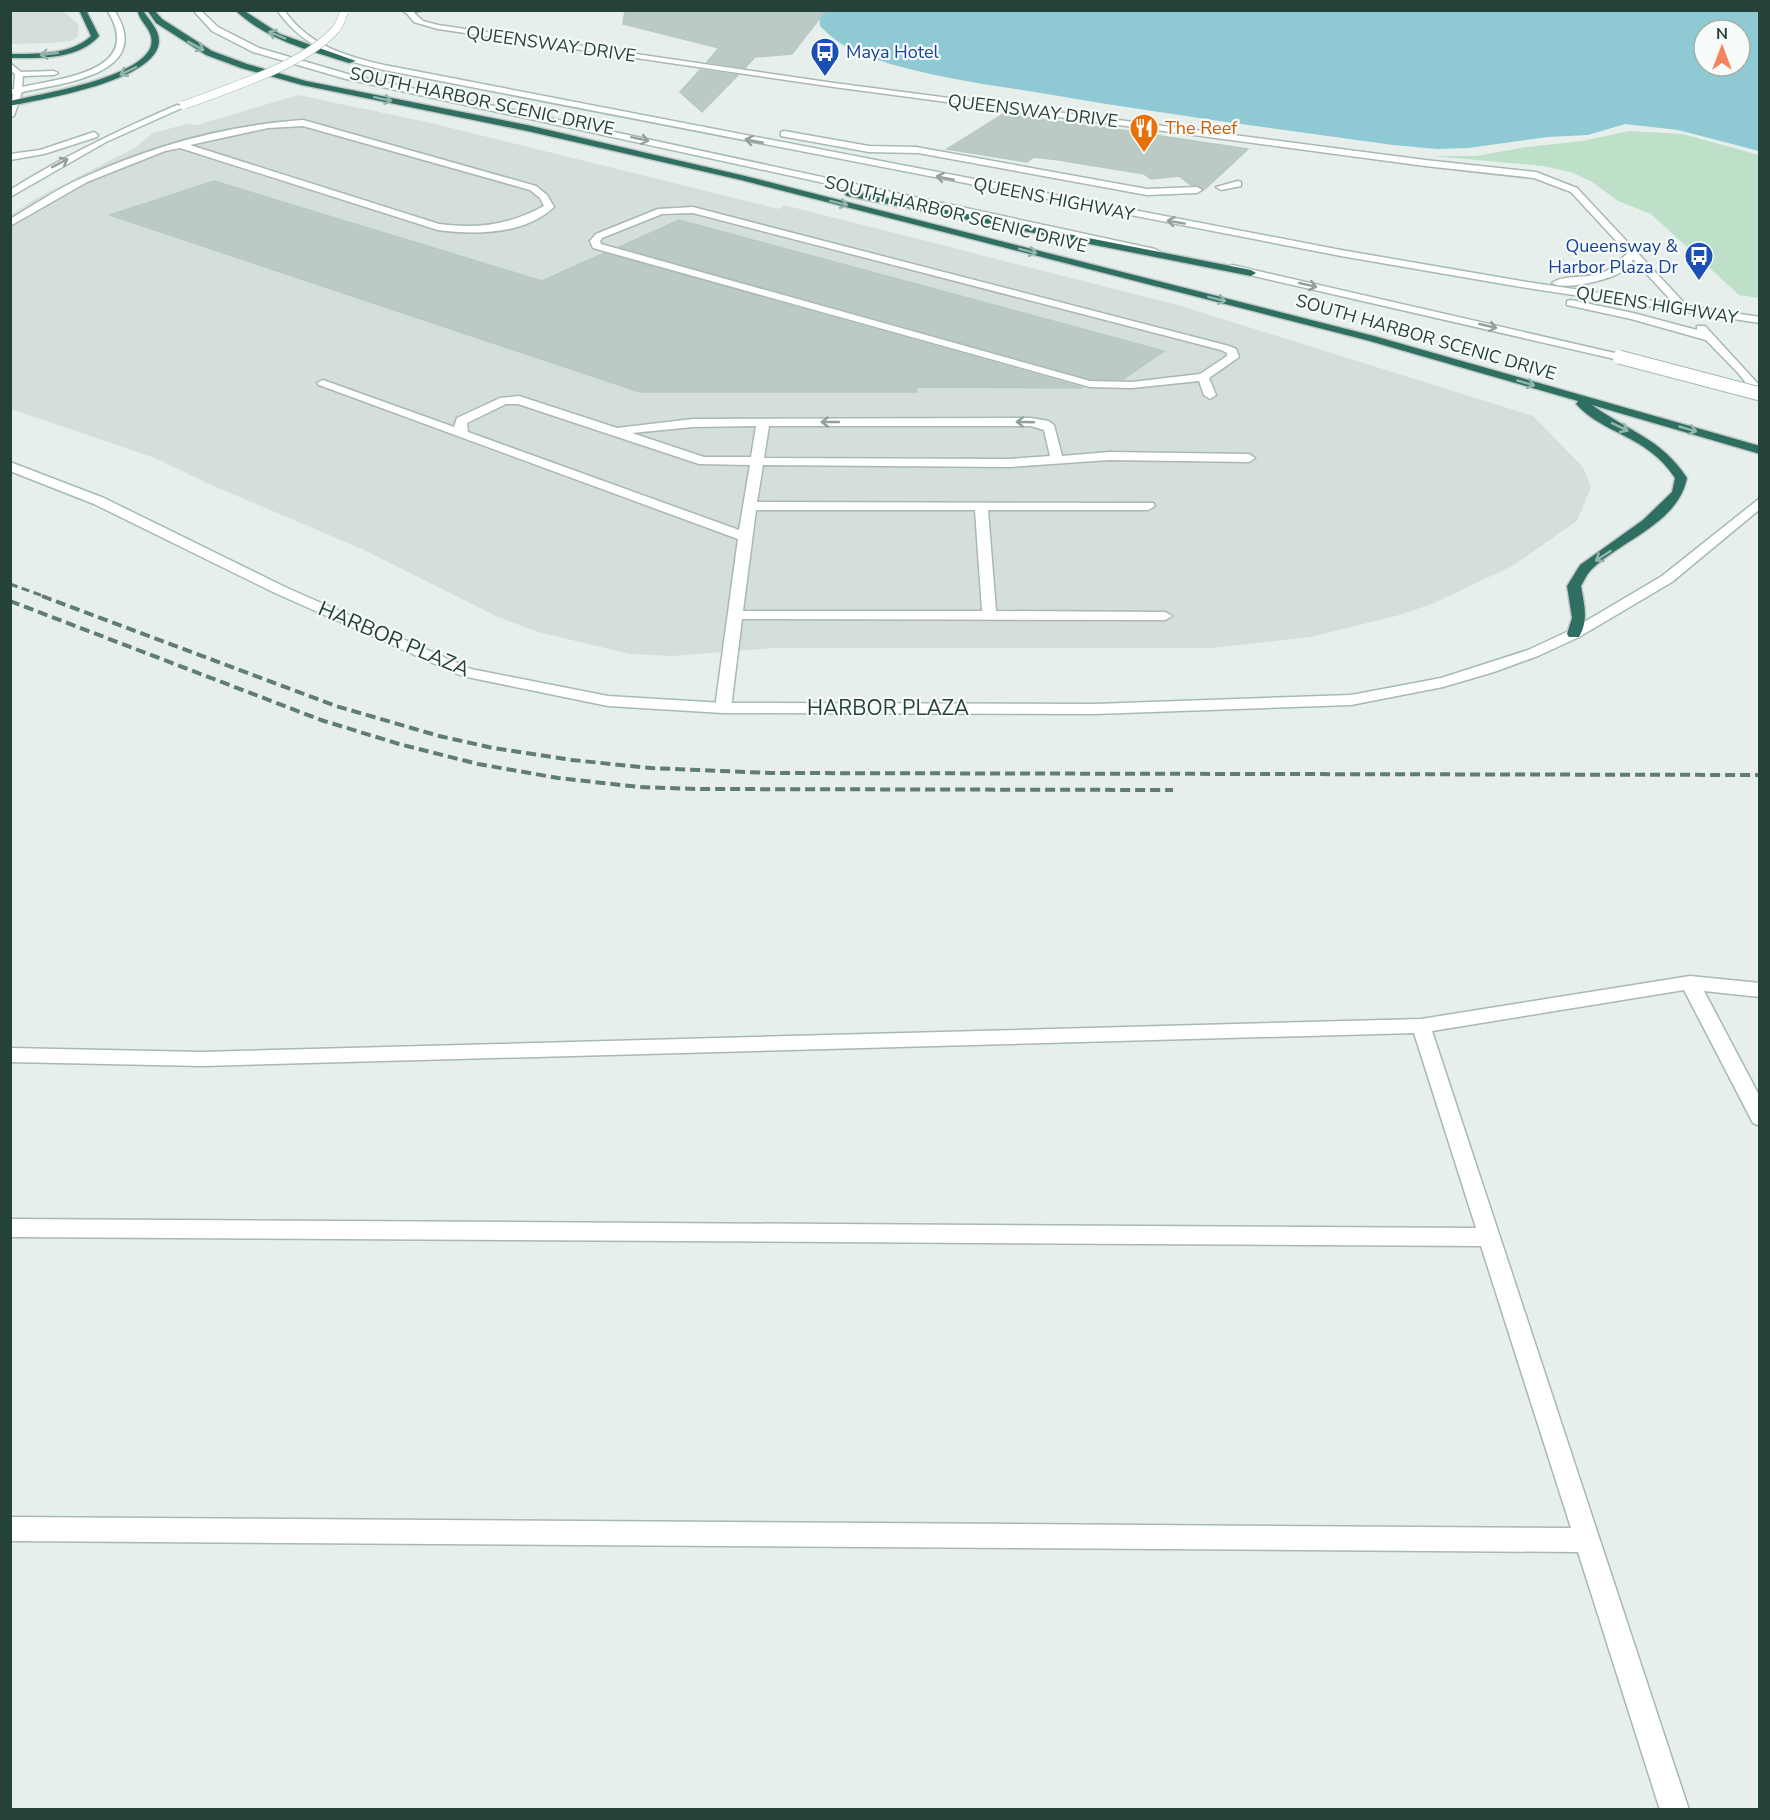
<svg xmlns="http://www.w3.org/2000/svg" width="1770" height="1820" font-family="'Nunito Sans',sans-serif">
<style>
.built{fill:#d4dfda}
.green{fill:#bfe0c8}
.water{fill:#8ec9d4;fill-rule:evenodd}
.building{fill:#bbcac4;stroke:#b8c9c2;stroke-width:1.5}
.lines{fill:none;stroke-linecap:round;stroke-linejoin:round}
.service-casing{stroke:#a8b8b2;stroke-width:3}
.tertiary-casing{stroke:#a8b8b2;stroke-width:3}
.secondary-casing{stroke:#a4bbb3;stroke-width:3}
.motorway-casing{stroke:#c2cac8;stroke-width:3}
.service{fill:#fff;fill-rule:evenodd}
.tertiary{fill:#fff;fill-rule:evenodd}
.secondary{fill:#fff;fill-rule:evenodd}
.motorway{fill:#2f6f62;fill-rule:evenodd}
.rail-far1{stroke:#5f7d75;stroke-width:3;stroke-dasharray:8 4.5;stroke-linecap:butt}
.rail{stroke:#5f7d75;stroke-width:4;stroke-dasharray:10 5;stroke-linecap:butt}
.secondary-bridge-far1-casing{stroke:#a4bbb3;stroke-width:9;stroke-linecap:butt}
.secondary-bridge-casing{stroke:#a4bbb3;stroke-width:15;stroke-linecap:butt}
.secondary-bridge-far1{stroke:#fff;stroke-width:8}
.secondary-bridge{stroke:#fff;stroke-width:13}
.oneway{stroke:#93b5ae}
.oneway2{stroke:#92a09c}
.labels{text-anchor:middle;stroke-width:4.5;stroke-linejoin:round;paint-order:stroke}
.far-street-label{font-size:18px;fill:#24423a;stroke:#f7fbf9}
.far-transit-label{font-size:18px;fill:#164399;stroke:#f7fbf9;text-anchor:start}
.far-food-label{font-size:18px;fill:#c56008;stroke:#f7fbf9;text-anchor:start}
.street-label{font-size:21px;fill:#24423a;stroke:#f7fbf9}
</style>
<rect width="100%" height="100%" fill="#e6efeb"/>
<g class="built">
<polygon points="10,11 63,11 79,25 78,36 71,41 53,43 11,44"/>
<polygon points="298,95 431,123 779,209 784,205 1178,305 1533,416 1583,467 1591,487 1577,521 1512,566 1432,604 1396,616 1310,637 1211,648 775,648 672,656 630,654 538,632 498,617 362,549 209,484 155,458 11,409 11,215 35,199 136,147 153,133 187,124 197,125"/>
</g>
<polygon class="green" points="1629,131 1683,134 1759,155 1759,298 1739,295 1651,214 1618,201 1591,181 1570,172 1543,166 1434,156 1476,156 1527,147 1582,141"/>
<path class="water" d="M 819,11 L 1759,11 L 1759,151 L 1678,130 L 1625,124 L 1588,135 L 1548,137 L 1468,148 L 1437,149 L 1393,145 C 1278,129 1162,114 1047,94 C 986,84 909,75 852,50 C 840,44 829,35 820,26 ZM 1704,30 L 1740,30 L 1740,66 L 1704,66 Z"/>
<g class="building">
<polygon points="625,10 826,10 792,54 755,57 745,68 707,62 719,48 623,24"/>
<polygon points="700,70 738,75 702,112 680,92"/>
<polygon points="1003,114 1128,131 1248,149 1204,190 1198,185 1191,185 1179,176 1151,179 1144,174 1059,160 1034,157 1027,162 947,149"/>
<polygon points="214,181 542,281 604,253 1083,388 916,387 917,392 640,392 110,215"/>
<polygon points="679,220 1164,351 1122,380 1090,379 619,247"/>
</g>
<g class="lines">
<g class="service-casing">
<g id="service">
<polygon points="423,10 408,14 404,12 406,10"/>
<path d="M 303,120 L 536,186 L 547,195 L 554,207 C 524,235 475,235 438,230 L 180,148 L 165,151 L 87,182 L 10,226 L 10,219 C 34,205 57,189 82,178 C 151,146 228,125 303,120 ZM 303,126 L 530,190 L 540,198 L 544,206 C 509,225 478,229 439,224 L 190,145 L 268,128 Z"/>
<polygon points="916,147 1147,189 1197,187 1202,190 1197,193 1147,195 913,152 913,148"/>
<polygon points="1238,181 1241,182 1241,186 1221,190 1216,187"/>
<path d="M 693,207 L 1229,346 L 1236,349 L 1239,357 L 1209,378 L 1216,395 L 1210,399 L 1204,395 L 1199,381 L 1132,388 L 1090,387 L 593,248 L 590,241 L 596,234 L 658,209 ZM 693,213 L 1221,350 L 1227,353 L 1227,356 L 1200,374 L 1132,382 L 1090,381 L 601,244 L 600,241 L 602,238 L 662,214 Z"/>
<path d="M 323,380 L 454,427 L 457,418 L 500,398 L 519,396 L 617,428 L 693,419 L 1031,418 L 1048,421 L 1054,425 L 1062,456 L 1109,452 L 1249,454 L 1255,458 L 1249,462 L 1109,460 L 1010,467 L 763,465 L 757,502 L 1153,503 L 1155,506 L 1148,510 L 988,510 L 996,611 L 1165,612 L 1172,616 L 1165,620 L 742,619 L 731,708 L 723,713 L 715,708 L 738,539 L 319,385 L 317,383 ZM 506,404 L 518,404 L 699,464 L 750,465 L 739,530 L 468,432 L 467,423 ZM 756,426 L 751,457 L 704,457 L 632,433 L 693,427 ZM 769,426 L 1031,426 L 1044,430 L 1050,456 L 1010,459 L 764,458 ZM 756,510 L 975,510 L 982,611 L 743,611 Z"/>
<polygon points="1690,976 1760,983 1760,997 1704,991 1760,1097 1760,1126 1753,1123 1684,990 1432,1031 1689,1810 1660,1810 1578,1552 10,1541 10,1517 1571,1528 1481,1246 10,1237 10,1219 1476,1228 1414,1033 202,1066 10,1062 10,1048 202,1052 1421,1019"/>
</g>
</g>
<g class="tertiary-casing">
<polygon id="tertiary" points="404,10 411,10 423,21 438,25 834,83 1425,160 1536,172 1577,188 1689,308 1688,310 1680,310 1571,192 1534,178 1425,166 834,87 438,29 414,22"/>
</g>
<g class="secondary-casing">
<g id="secondary">
<path d="M 107,10 L 114,10 C 156,74 63,83 22,92 L 14,116 L 10,118 L 13,94 L 10,94 L 10,89 L 14,89 L 15,74 L 10,70 L 10,63 L 21,72 L 54,71 L 58,73 L 54,75 L 23,76 L 22,87 C 63,78 146,71 107,10 Z"/>
<polygon points="193,10 200,10 218,27 259,48 351,75 1155,249 1160,252 1155,255 346,79 253,52 212,31"/>
<path d="M 277,10 L 284,10 C 308,45 345,56 384,65 L 1341,250 L 1521,281 L 1760,317 L 1760,323 L 1521,287 L 1341,256 L 384,70 C 341,60 303,48 277,10 Z"/>
<path d="M 177,105 L 184,107 L 106,142 L 10,197 L 10,190 C 64,156 119,130 177,105 Z"/>
<polygon points="784,131 869,146 916,147 920,150 916,153 869,152 781,136 781,132"/>
<polygon points="94,132 98,135 97,137 44,154 10,160 10,154 40,150"/>
<path d="M 1632,251 L 1637,254 C 1632,261 1628,267 1621,272 C 1609,280 1563,291 1552,283 C 1564,274 1587,279 1602,273 C 1616,268 1622,255 1632,251 Z"/>
<polygon points="1232,265 1619,354 1625,357 1619,360 1228,270 1227,268"/>
<polygon points="1571,300 1633,313 1697,330 1697,326 1705,326 1760,386 1760,397 1756,396 1739,374 1706,340 1631,319 1567,305 1567,301"/>
<polygon points="10,462 104,498 285,587 471,669 608,696 723,703 1095,704 1351,695 1441,678 1528,650 1569,631 1662,576 1760,498 1760,509 1672,582 1579,637 1538,656 1494,672 1443,687 1351,705 1095,714 723,713 608,706 462,676 275,593 94,504 10,471"/>
</g>
</g>
<g class="motorway-casing">
<g id="motorway">
<path d="M 79,10 L 86,10 L 99,36 C 78,60 40,58 10,58 L 10,54 C 37,54 71,55 91,36 Z"/>
<path d="M 147,10 L 154,10 L 162,19 L 212,51 L 247,64 L 306,81 L 527,125 L 745,176 L 1374,336 L 1760,446 L 1760,454 L 1592,405 C 1628,431 1662,439 1687,478 C 1678,524 1621,540 1591,570 C 1587,574 1584,581 1581,586 C 1584,604 1589,620 1579,637 L 1569,637 L 1567,634 L 1572,618 L 1567,586 L 1580,565 L 1643,520 L 1672,492 L 1675,478 C 1647,435 1604,435 1576,404 L 1578,401 L 1366,340 L 741,180 L 527,131 L 302,85 L 241,68 L 206,55 L 156,23 Z"/>
<path d="M 235,10 L 243,10 L 280,34 L 356,61 L 349,63 C 309,50 266,40 235,10 Z"/>
<path d="M 138,12 L 144,12 C 150,21 159,30 159,41 C 158,81 42,99 10,106 L 10,101 C 41,94 141,78 151,46 C 155,31 140,23 138,12 Z"/>
<polygon points="850,191 1251,270 1256,273 1251,276 847,196 845,194"/>
</g>
</g>
<use href="#service" class="service"/>
<use href="#tertiary" class="tertiary"/>
<use href="#secondary" class="secondary"/>
<use href="#motorway" class="motorway"/>
<polyline class="rail-far1" points="10,584 46,597"/>
<g class="rail">
<polyline points="42,596 336,706 439,736 493,748 572,760 651,768 771,773 1760,775"/>
<polyline points="10,601 321,720 399,744 478,764 558,778 639,787 697,789 1173,790"/>
</g>
<g class="secondary-bridge-far1-casing">
<path id="secondary-bridge-far1" d="M 184,105 C 229,88 305,65 336,29 C 340,24 342,18 344,12"/>
</g>
<g class="secondary-bridge-casing">
<polyline id="secondary-bridge" points="1619,357 1760,394"/>
</g>
<use href="#secondary-bridge-far1" class="secondary-bridge-far1"/>
<use href="#secondary-bridge" class="secondary-bridge"/>
</g>
<defs><path id="oneway-shaft" d="M-6 0H5M1.5-3L5.5 0L1.5 3" fill="none" stroke-width="1.6" stroke-linecap="round" stroke-linejoin="round" transform="scale(1.5)"/></defs>
<g class="oneway">
<use href="#oneway-shaft" transform="translate(277 35) rotate(-157)"/>
<use href="#oneway-shaft" transform="translate(196 46) rotate(29)"/>
<use href="#oneway-shaft" transform="translate(49 54) rotate(173)"/>
<use href="#oneway-shaft" transform="translate(128 71) rotate(154)"/>
<use href="#oneway-shaft" transform="translate(383 99) rotate(12)"/>
<use href="#oneway-shaft" transform="translate(839 203) rotate(14)"/>
<use href="#oneway-shaft" transform="translate(1028 251) rotate(14)"/>
<use href="#oneway-shaft" transform="translate(1217 299) rotate(14)"/>
<use href="#oneway-shaft" transform="translate(1526 383) rotate(16)"/>
<use href="#oneway-shaft" transform="translate(1620 427) rotate(25)"/>
<use href="#oneway-shaft" transform="translate(1688 429) rotate(16)"/>
<use href="#oneway-shaft" transform="translate(1603 556) rotate(147)"/>
</g>
<g class="oneway2">
<use href="#oneway-shaft" transform="translate(640 139) rotate(12)"/>
<use href="#oneway-shaft" transform="translate(754 141) rotate(-169)"/>
<use href="#oneway-shaft" transform="translate(60 163) rotate(-28)"/>
<use href="#oneway-shaft" transform="translate(945 178) rotate(-169)"/>
<use href="#oneway-shaft" transform="translate(1176 222) rotate(-170)"/>
<use href="#oneway-shaft" transform="translate(1308 285) rotate(13)"/>
<use href="#oneway-shaft" transform="translate(1488 326) rotate(13)"/>
<use href="#oneway-shaft" transform="translate(830 422) rotate(180)"/>
<use href="#oneway-shaft" transform="translate(1025 422) rotate(-178)"/>
</g>
<defs>
<g id="bus-pin" transform="scale(1.5)"><path d="M0 17L-7.5 6A9.5 9.5 0 1 1 7.5 6Z" fill="#1a4fb4" stroke="#f7fbf9"/><path d="M-5-6H5V4H4V6H2V4H-2V6H-4V4H-5ZM-3.5-4V0h7V-4ZM-3.5 1.2v1.5H-2V1.2ZM2 1.2v1.5H3.5V1.2Z" fill="#fff"/></g>
<g id="restaurant-pin" transform="scale(1.5)"><path d="M0 17L-7.5 6A9.5 9.5 0 1 1 7.5 6Z" fill="#e8710a" stroke="#f7fbf9"/><path d="M-5-6h1v4h1v-4h1v4h1v-4h1v5L-1.5 .5V6h-2V.5L-5-1ZM5-6V6H3V1.5H1.5Q1.5-4 5-6Z" fill="#fff"/></g>
</defs>
<g fill-rule="evenodd">
<use href="#bus-pin" x="825" y="52"/>
<use href="#restaurant-pin" x="1144" y="128"/>
<use href="#bus-pin" x="1699" y="256"/>
</g>
<g class="labels">
<g class="far-street-label">
<text transform="translate(551 44) rotate(8)" y="6">QUEENSWAY DRIVE</text>
<text transform="translate(482 101) rotate(12)" y="6">SOUTH HARBOR SCENIC DRIVE</text>
<text transform="translate(1033 111) rotate(7)" y="6">QUEENSWAY DRIVE</text>
<text transform="translate(1054 199) rotate(11)" y="6">QUEENS HIGHWAY</text>
<text transform="translate(956 214) rotate(14)" y="6">SOUTH HARBOR SCENIC DRIVE</text>
<text transform="translate(1657 305) rotate(9)" y="6">QUEENS HIGHWAY</text>
<text transform="translate(1426 337) rotate(16)" y="6">SOUTH HARBOR SCENIC DRIVE</text>
</g>
<g class="far-transit-label">
<text x="846" y="58">Maya Hotel</text>
<text x="1678" y="252" text-anchor="end">Queensway &amp;<tspan x="1678" dy="21">Harbor Plaza Dr</tspan></text>
</g>
<g class="far-food-label">
<text x="1165" y="134">The Reef</text>
</g>
<g class="street-label">
<text transform="translate(394 639) rotate(23)" y="7">HARBOR PLAZA</text>
<text x="888" y="715">HARBOR PLAZA</text>
</g>
</g>
<rect width="1770" height="1820" fill="none" stroke="#24423a" stroke-width="24"/>
<g transform="translate(1722 48)"><circle r="28" fill="#f7fbf9" stroke="#a3b1ad" stroke-width="1.5"/>
<path d="M0-4.5L10 22L0 15L-10 22Z" fill="#f4845f"/>
<text y="-9" font-size="16" font-weight="bold" text-anchor="middle" fill="#24423a">N</text>
</g>
</svg>
